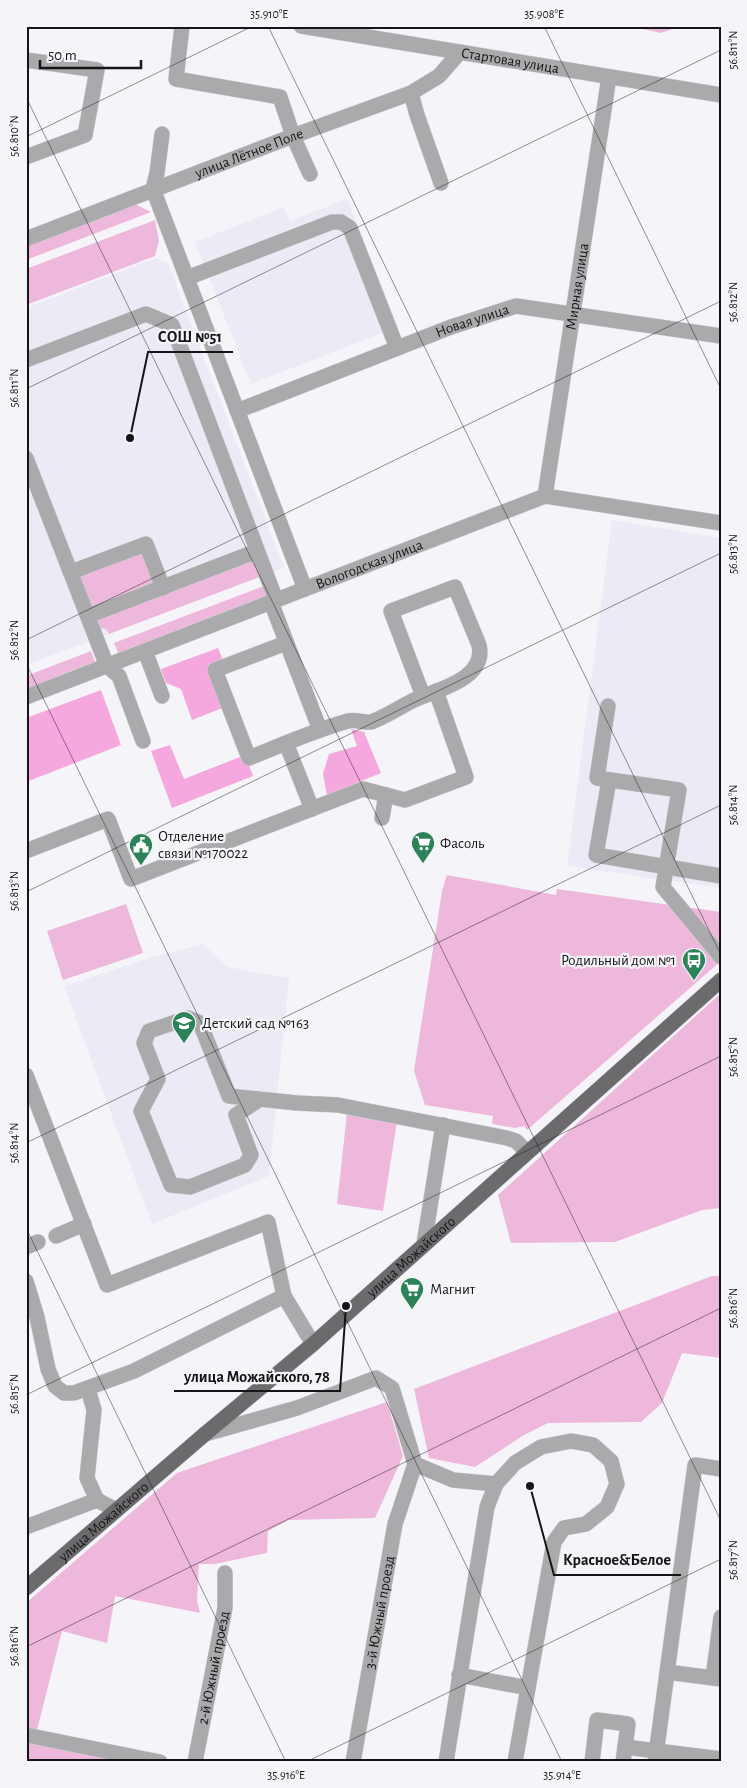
<svg xmlns="http://www.w3.org/2000/svg" width="747" height="1788" font-family="'Alegreya Sans',sans-serif">
<style>
.built{fill:#ebeaf5}
.green{fill:#edb8db}
.forest{fill:#f4a8dd}
.lines{fill:none;stroke-linecap:round;stroke-linejoin:round}
.minor-casing{stroke:#d1d1d5;stroke-width:16}
.major-casing{stroke:#d1d1d5;stroke-width:16}
.minor{stroke:#aaa9ab;stroke-width:15}
.major{stroke:#6c6a6d;stroke-width:15}
.ticks{fill:none;stroke:#151517;stroke-width:1;stroke-opacity:0.45}
.labels{text-anchor:middle;stroke-width:4.5;stroke-linejoin:round;paint-order:stroke}
.street-label{font-size:15px;fill:#151517;stroke:#f5f5f9}
.poi-label{font-size:15px;fill:#151517;stroke:#f5f5f9;text-anchor:start}
.leader{fill:none;stroke:#151517;stroke-width:2}
.callout-dot{fill:#151517;stroke:#f5f5f9;stroke-width:2}
.callout-label{font-size:16px;text-anchor:middle;font-weight:bold;fill:#151517;stroke:#f5f5f9;stroke-width:4.5;stroke-linejoin:round;paint-order:stroke}
.neatline{fill:none;stroke:#151517;stroke-width:2}
.ticks-label{font-size:12px;text-anchor:middle;fill:#151517}
</style>
<rect width="100%" height="100%" fill="#f5f5f9"/>
<g class="built">
<polygon points="347,199 398,327 251,384 195,242 284,207 290,221"/>
<polygon points="155,258 168,263 284,568 26,665 26,308"/>
<polygon points="612,520 721,538 721,888 567,866"/>
<polygon points="203,944 227,967 289,978 269,1176 152,1224 64,986 149,958"/>
</g>
<g class="green">
<polygon points="629,26 681,26 661,33"/>
<polygon points="133,203 151,212 26,260 26,244"/>
<polygon points="155,220 159,241 155,256 26,305 26,269"/>
<polygon points="144,549 157,583 91,609 78,575"/>
<polygon points="255,556 262,576 109,634 106,629 95,627 102,615"/>
<polygon points="264,586 269,601 120,658 114,643"/>
<polygon points="91,651 97,667 26,694 26,676"/>
<polygon points="447,875 556,895 557,889 721,912 721,961 527,1130 524,1126 515,1128 492,1124 493,1116 425,1105 414,1071 442,891"/>
<polygon points="126,904 143,953 63,980 47,931"/>
<polygon points="721,993 721,1208 702,1210 615,1242 511,1243 498,1195"/>
<polygon points="347,1113 397,1121 383,1211 337,1204"/>
<polygon points="712,1276 721,1276 721,1358 682,1353 662,1403 641,1422 548,1423 524,1435 475,1467 429,1458 414,1389"/>
<polygon points="387,1402 403,1456 375,1518 289,1520 268,1531 267,1553 215,1564 199,1564 197,1600 200,1613 115,1596 107,1643 62,1631 37,1730 26,1728 26,1603 177,1473"/>
<polygon points="26,1742 128,1762 26,1762"/>
</g>
<g class="forest">
<polygon points="218,648 222,658 211,670 225,707 192,720 181,689 166,683 161,669"/>
<polygon points="101,690 121,745 26,782 26,718"/>
<polygon points="351,729 364,732 381,773 327,795 323,774 329,754 357,746"/>
<polygon points="170,745 184,779 245,755 253,776 172,808 151,751"/>
</g>
<g class="lines">
<g class="minor-casing">
<g id="minor">
<polyline points="182,26 176,79 280,97 293,136 310,174"/>
<path id="s1" d="M 301,26 L 721,95"/>
<polyline points="26,60 97,70 85,135 26,157"/>
<polyline points="411,93 417,115 441,183"/>
<polyline points="162,134 157,173 153,189 305,589"/>
<path id="s2" d="M 26,239 L 293,136 L 411,93 L 439,76 L 460,52"/>
<polyline points="187,278 332,222 341,222 350,228 397,348"/>
<polyline points="26,360 146,314 172,325 276,600"/>
<path id="s3" d="M 237,411 L 451,327 L 516,306 L 721,336"/>
<polyline points="26,458 107,666 119,676 143,741"/>
<path id="s4" d="M 545,496 L 609,77"/>
<polyline points="71,572 146,544 163,588"/>
<polyline points="271,602 320,730"/>
<polyline points="88,616 257,551"/>
<polyline points="145,651 162,696"/>
<path id="s5" d="M 26,697 L 545,496 L 721,523"/>
<polyline points="608,706 597,778 679,790 663,887 721,957"/>
<polyline points="286,743 249,758 215,670 286,643"/>
<polyline points="609,780 596,855 721,876"/>
<path d="M 312,809 L 286,743 C 306,735 327,727 348,721 C 355,719 363,723 371,722 C 381,719 401,707 412,701 C 435,690 487,680 479,645 L 455,587 L 391,611 L 423,696"/>
<polyline points="382,818 386,795"/>
<polyline points="26,851 108,819 131,879 363,789 405,800 466,777 436,691"/>
<polyline points="26,1075 107,1285 268,1222 284,1296 313,1344"/>
<polyline points="260,1099 236,1115 251,1155 245,1165 190,1187 171,1185 141,1111 158,1079 144,1043 149,1031 188,1018 200,1023 229,1096 297,1103 338,1105 507,1138 516,1141 527,1152"/>
<polyline points="56,1236 84,1224"/>
<polyline points="424,1244 443,1125"/>
<polyline points="26,1247 38,1242"/>
<polyline points="26,1281 37,1317 48,1369 55,1386 64,1393 74,1393 134,1371 284,1296"/>
<polyline points="88,1389 94,1410 87,1478 97,1500"/>
<polyline points="205,1434 297,1408 376,1378 392,1388 415,1464 453,1480 496,1484"/>
<polyline points="26,1527 97,1500 116,1510"/>
<polyline points="667,1672 721,1679"/>
<polyline points="713,1678 721,1617"/>
<polyline points="26,1735 160,1762"/>
<polyline points="625,1747 721,1759"/>
<path id="s6" d="M 195,1762 L 225,1608 L 225,1573"/>
<path id="s7" d="M 353,1762 L 395,1524 L 415,1464"/>
<polyline points="446,1762 487,1507 496,1484 515,1463 541,1447 571,1441 593,1445 611,1461 617,1484 607,1507 586,1524 564,1528 554,1542 528,1688 459,1675"/>
<polyline points="515,1762 528,1688"/>
<polyline points="592,1762 597,1720 628,1724 623,1762"/>
<polyline points="655,1762 695,1465 721,1469"/>
</g>
</g>
<g class="major-casing">
<g id="major">
<path id="s8" d="M 26,1588 L 205,1434 L 313,1344 L 721,980"/>
</g>
</g>
<use href="#minor" class="minor"/>
<use href="#major" class="major"/>
</g>
<path class="ticks" d="M 268,26 L 721,955M 544,26 L 721,389M 26,97 L 721,1521M 26,137 L 253,26M 26,389 L 721,50M 26,640 L 721,301M 26,663 L 562,1762M 26,892 L 721,553M 26,1143 L 721,805M 26,1228 L 286,1762M 26,1395 L 721,1056M 26,1647 L 721,1308M 306,1762 L 721,1559"/>
<defs>
<g id="supermarket-pin" transform="scale(1.25)"><path d="M0 17L-7.5 6A9.5 9.5 0 1 1 7.5 6Z" fill="#2c8357" stroke="#f5f5f9"/><path d="M-6-5.5h2.5l.6 2H6L4.5 2H-2.5L-4.4-4H-6ZM-1.5 3.2a1.3 1.3 0 1 0 .1 0ZM3 3.2a1.3 1.3 0 1 0 .1 0Z" fill="#fff"/></g>
<g id="civic-pin" transform="scale(1.25)"><path d="M0 17L-7.5 6A9.5 9.5 0 1 1 7.5 6Z" fill="#2c8357" stroke="#f5f5f9"/><path d="M-.6-6.5H3V-4.5H.6V-3L4-1V1h2V6H-6V1h2V-1L-.6-3ZM-1.2 2.5V6h2.4V2.5Z" fill="#fff"/></g>
<g id="bus-pin" transform="scale(1.25)"><path d="M0 17L-7.5 6A9.5 9.5 0 1 1 7.5 6Z" fill="#2c8357" stroke="#f5f5f9"/><path d="M-5-6H5V4H4V6H2V4H-2V6H-4V4H-5ZM-3.5-4V0h7V-4ZM-3.5 1.2v1.5H-2V1.2ZM2 1.2v1.5H3.5V1.2Z" fill="#fff"/></g>
<g id="school-pin" transform="scale(1.25)"><path d="M0 17L-7.5 6A9.5 9.5 0 1 1 7.5 6Z" fill="#2c8357" stroke="#f5f5f9"/><path d="M0-5L7-2L0 1L-7-2ZM-4 1L0 2.5L4 1V4Q0 6-4 4Z" fill="#fff"/></g>
</defs>
<g fill-rule="evenodd">
<use href="#supermarket-pin" x="423" y="843"/>
<use href="#civic-pin" x="141" y="845"/>
<use href="#bus-pin" x="694" y="960"/>
<use href="#school-pin" x="184" y="1023"/>
<use href="#supermarket-pin" x="412" y="1289"/>
</g>
<g class="labels">
<g class="street-label">
<text dy="5" stroke="none"><textPath href="#s1" startOffset="212">Стартовая улица</textPath></text>
<text dy="5" stroke="none"><textPath href="#s2" startOffset="239">улица Лётное Поле</textPath></text>
<text dy="5" stroke="none"><textPath href="#s4" startOffset="212">Мирная улица</textPath></text>
<text dy="5" stroke="none"><textPath href="#s3" startOffset="252">Новая улица</textPath></text>
<text dy="5" stroke="none"><textPath href="#s5" startOffset="368">Вологодская улица</textPath></text>
<text dy="5" stroke="none"><textPath href="#s8" startOffset="508">улица Можайского</textPath></text>
<text dy="5" stroke="none"><textPath href="#s8" startOffset="102">улица Можайского</textPath></text>
<text dy="5" stroke="none"><textPath href="#s7" startOffset="152">3-й Южный проезд</textPath></text>
<text dy="5" stroke="none"><textPath href="#s6" startOffset="96">2-й Южный проезд</textPath></text>
</g>
<g class="poi-label">
<text x="158" y="841">Отделение<tspan x="158" dy="17">связи №170022</tspan></text>
<text x="440" y="848">Фасоль</text>
<text x="676" y="965" text-anchor="end">Родильный дом №1</text>
<text x="202" y="1028">Детский сад №163</text>
<text x="430" y="1294">Магнит</text>
</g>
</g>
<path class="leader" d="M130 438L148 352H233M346 1306L340 1391H174M530 1486L554 1575H681"/>
<g class="callout-dot">
<circle cx="130" cy="438" r="5"/>
<circle cx="346" cy="1306" r="5"/>
<circle cx="530" cy="1486" r="5"/>
</g>
<g class="callout-label">
<text x="190" y="342">СОШ №51</text>
<text x="257" y="1382">улица Можайского, 78</text>
<text x="617" y="1565">Красное&amp;Белое</text>
</g>
<rect width="747" height="1788" fill="none" stroke="#f5f5f9" stroke-width="55"/>
<path d="M40 60v8h101v-8" fill="none" stroke="#151517" stroke-width="2.5"/>
<text x="48" y="60" font-size="15" fill="#151517" stroke="#f5f5f9" stroke-width="4" paint-order="stroke">50 m</text>
<rect x="28" y="28" width="692" height="1732" class="neatline"/>
<g class="ticks-label">
<text x="269" y="18">35.910°E</text>
<text x="544" y="18">35.908°E</text>
<text transform="translate(733 50) rotate(-90)" y="4">56.811°N</text>
<text transform="translate(14 136) rotate(-90)" y="4">56.810°N</text>
<text transform="translate(733 302) rotate(-90)" y="4">56.812°N</text>
<text transform="translate(14 388) rotate(-90)" y="4">56.811°N</text>
<text transform="translate(733 554) rotate(-90)" y="4">56.813°N</text>
<text transform="translate(14 640) rotate(-90)" y="4">56.812°N</text>
<text transform="translate(733 805) rotate(-90)" y="4">56.814°N</text>
<text transform="translate(14 891) rotate(-90)" y="4">56.813°N</text>
<text transform="translate(733 1057) rotate(-90)" y="4">56.815°N</text>
<text transform="translate(14 1143) rotate(-90)" y="4">56.814°N</text>
<text transform="translate(733 1308) rotate(-90)" y="4">56.816°N</text>
<text transform="translate(14 1394) rotate(-90)" y="4">56.815°N</text>
<text transform="translate(733 1560) rotate(-90)" y="4">56.817°N</text>
<text transform="translate(14 1646) rotate(-90)" y="4">56.816°N</text>
<text x="286" y="1779">35.916°E</text>
<text x="562" y="1779">35.914°E</text>
</g>
</svg>
